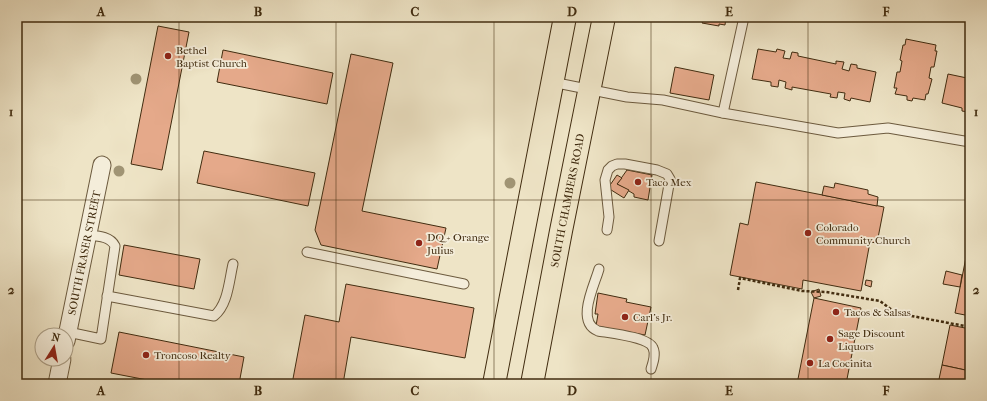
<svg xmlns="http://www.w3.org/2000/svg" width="987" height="401" font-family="'IM FELL French Canon',serif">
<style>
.building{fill:#e5a98a;stroke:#412c10}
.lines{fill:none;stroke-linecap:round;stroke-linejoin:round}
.lane-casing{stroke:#6c5a3e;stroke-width:11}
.street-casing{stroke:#6c5a3e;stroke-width:19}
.primary-casing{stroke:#412c10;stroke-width:24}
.path{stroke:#412c10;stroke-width:2.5;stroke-dasharray:3 2;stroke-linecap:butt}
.lane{stroke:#f4edda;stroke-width:9}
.street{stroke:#f4edda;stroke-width:17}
.primary{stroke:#eee4c6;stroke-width:22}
.tree{fill:#a09474}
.grid{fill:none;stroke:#412c10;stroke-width:1;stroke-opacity:0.55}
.poi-dot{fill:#8f2418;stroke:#f4edda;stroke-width:1.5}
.labels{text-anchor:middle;stroke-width:3.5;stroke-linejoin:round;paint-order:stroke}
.poi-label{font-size:11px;fill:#412c10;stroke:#f4edda;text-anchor:start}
.street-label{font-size:11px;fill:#412c10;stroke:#f4edda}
.neatline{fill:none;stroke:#412c10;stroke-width:1.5}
.grid-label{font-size:13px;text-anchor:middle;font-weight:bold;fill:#412c10}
</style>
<rect width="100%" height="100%" fill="#eee4c6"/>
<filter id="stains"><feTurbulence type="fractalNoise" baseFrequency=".005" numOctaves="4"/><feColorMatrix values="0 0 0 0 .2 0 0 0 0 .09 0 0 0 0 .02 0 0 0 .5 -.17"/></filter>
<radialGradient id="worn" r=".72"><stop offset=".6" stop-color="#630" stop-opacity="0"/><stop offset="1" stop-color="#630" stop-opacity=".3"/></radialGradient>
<g class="building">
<polygon points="675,17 726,17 725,25 719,24 719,26 702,23 703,21 692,19 692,21"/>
<polygon points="158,26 189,32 162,170 131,164"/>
<polygon points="906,39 936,45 935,51 937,51 934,67 931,67 929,78 932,79 928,94 926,94 925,100 913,98 912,101 907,100 907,96 895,94 897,88 894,88 897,72 900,72 902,61 900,60 903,45 905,45"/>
<polygon points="758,49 776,52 777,49 785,51 783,58 790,59 792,52 798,53 798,56 836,64 836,61 844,62 842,69 849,71 851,64 857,65 857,68 876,72 870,102 851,98 850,101 844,99 845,93 838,92 837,98 830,97 831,94 792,87 792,90 785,88 786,82 779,80 778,87 771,86 771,82 752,79"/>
<polygon points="223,50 333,73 327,104 217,82"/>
<polygon points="351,54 393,63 362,211 446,228 437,269 321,245 315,230"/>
<polygon points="675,67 714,75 709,100 670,93"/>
<polygon points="948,74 967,78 967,74 970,75 970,106 968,112 962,111 962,108 942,103"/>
<polygon points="204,151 315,173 308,206 197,183"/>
<polygon points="627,170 652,175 648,200 634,197 634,194 617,184"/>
<polygon points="617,175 622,178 617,184 629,190 624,198 608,188"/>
<polygon points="756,182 884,207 877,243 870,242 861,291 803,280 802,289 730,275 740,223 748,225"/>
<polygon points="835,183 868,190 868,194 878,197 877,206 822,195 824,186 834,188"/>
<polygon points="970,237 970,316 955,313"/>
<polygon points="124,245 200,259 194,289 119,275"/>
<polygon points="946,271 962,275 960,287 943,284"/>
<polygon points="866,280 872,281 871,287 865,285"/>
<polygon points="346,284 474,308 465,358 351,337 343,384 292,384 305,315 339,322"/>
<polygon points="819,289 821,296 814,298 811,292"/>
<polygon points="598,293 627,299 626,302 651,307 645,335 596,326 598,314 595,314"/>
<polygon points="814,298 861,308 846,384 797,384"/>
<polygon points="950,325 970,329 970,371 942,365"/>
<polygon points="119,332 244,357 239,384 168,384 111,373"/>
<polygon points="942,365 970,371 970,384 938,384"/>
</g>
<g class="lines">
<g class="lane-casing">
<g id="lane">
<polyline points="552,82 627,97 663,100 723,113 838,133 888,128 970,142"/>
<polyline points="723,113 744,17"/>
<polyline points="607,230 609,217 605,180 608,170 612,166 617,164 625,164 657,170 667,174 670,179 659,241"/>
<polyline points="307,252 464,284"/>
<path d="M 599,269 C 595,284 575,322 598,331 C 609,333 649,337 653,348 C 656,354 653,363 651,369"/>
<path d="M 107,296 L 214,316 C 228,305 229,281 233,264"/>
<path d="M 68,332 L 101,339 L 115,246 C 110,236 97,236 87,235"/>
</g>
</g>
<g class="street-casing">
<g id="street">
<path id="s1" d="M 66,341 L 102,165"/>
<polyline points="57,384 62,359"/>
</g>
</g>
<g class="primary-casing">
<g id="primary">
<polyline points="494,384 565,17"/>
<path id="s2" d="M 532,384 L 561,231 L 604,17"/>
</g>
</g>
<polyline class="path" points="738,290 740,278 802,291 826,292 880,301 896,313 970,327"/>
<use href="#lane" class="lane"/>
<use href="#street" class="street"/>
<use href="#primary" class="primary"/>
</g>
<g class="tree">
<circle cx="136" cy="79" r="5.5"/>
<circle cx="119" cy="171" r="5.5"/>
<circle cx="510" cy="183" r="5.5"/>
</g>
<path class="grid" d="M 179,17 L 179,384M 336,17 L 336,384M 494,17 L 494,384M 651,17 L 651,384M 808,17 L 808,384M 17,200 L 970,200"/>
<g class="poi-dot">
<circle cx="168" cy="56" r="4"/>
<circle cx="638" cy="182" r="4"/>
<circle cx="808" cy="233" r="4"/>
<circle cx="419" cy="243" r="4"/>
<circle cx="836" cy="312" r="4"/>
<circle cx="625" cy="317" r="4"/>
<circle cx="830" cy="339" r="4"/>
<circle cx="146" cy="355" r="4"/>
<circle cx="810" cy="363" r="4"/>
</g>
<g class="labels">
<g class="poi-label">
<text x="176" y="54">Bethel<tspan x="176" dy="13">Baptist Church</tspan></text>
<text x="646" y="186">Taco Mex</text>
<text x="816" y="231">Colorado<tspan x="816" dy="13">Community Church</tspan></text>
<text x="427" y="241">DQ + Orange<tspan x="427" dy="13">Julius</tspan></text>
<text x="844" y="316">Tacos &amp; Salsas</text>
<text x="633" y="321">Carl's Jr.</text>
<text x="838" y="337">Sage Discount<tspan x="838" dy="13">Liquors</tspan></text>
<text x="154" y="359">Troncoso Realty</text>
<text x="818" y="367">La Cocinita</text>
</g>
<g class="street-label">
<text dy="4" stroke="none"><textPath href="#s2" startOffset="187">SOUTH CHAMBERS ROAD</textPath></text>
<text dy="4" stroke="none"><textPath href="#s1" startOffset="90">SOUTH FRASER STREET</textPath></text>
</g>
</g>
<rect width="987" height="401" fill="none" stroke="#eee4c6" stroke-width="44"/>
<g transform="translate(54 347) rotate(11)"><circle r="19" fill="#f4edda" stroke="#aca089"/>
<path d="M0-3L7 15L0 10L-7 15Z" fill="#8f2418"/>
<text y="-6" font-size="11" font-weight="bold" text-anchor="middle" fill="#412c10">N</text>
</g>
<rect x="22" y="22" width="943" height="357" class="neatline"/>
<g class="grid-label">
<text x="101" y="16">A</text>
<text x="258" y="16">B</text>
<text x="415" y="16">C</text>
<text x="572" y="16">D</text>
<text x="729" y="16">E</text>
<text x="886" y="16">F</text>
<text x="11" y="116">1</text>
<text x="976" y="116">1</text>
<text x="11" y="294">2</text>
<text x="976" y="294">2</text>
<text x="101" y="395">A</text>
<text x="258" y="395">B</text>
<text x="415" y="395">C</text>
<text x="572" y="395">D</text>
<text x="729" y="395">E</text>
<text x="886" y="395">F</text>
</g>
<rect width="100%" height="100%" filter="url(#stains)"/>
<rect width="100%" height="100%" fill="url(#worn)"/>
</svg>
